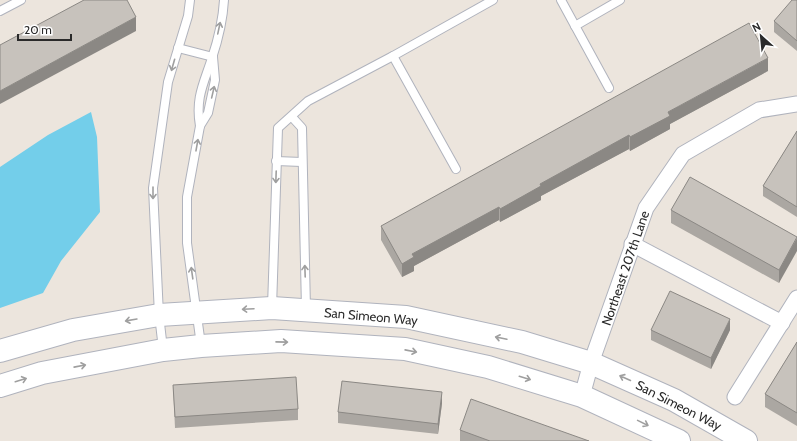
<svg xmlns="http://www.w3.org/2000/svg" width="797" height="441" font-family="Cabin,sans-serif">
<style>
.water{fill:#73ceea}
.lines{fill:none;stroke-linecap:round;stroke-linejoin:round}
.lane-casing{stroke:#b0b3bd;stroke-width:10}
.street-casing{stroke:#b0b3bd;stroke-width:17}
.secondary-casing{stroke:#b0b3bd;stroke-width:24}
.lane{stroke:#fff;stroke-width:8}
.street{stroke:#fff;stroke-width:15}
.secondary{stroke:#fff;stroke-width:22}
.wall{fill:#aba7a2}
.shaded-wall{fill:#8b8884}
.building{fill:#c7c2bc;stroke:#8b8884}
.oneway{stroke:#9f9f9f}
.labels{text-anchor:middle;stroke-width:3;stroke-linejoin:round;paint-order:stroke}
.street-label{font-size:13px;fill:#2a2a2a;stroke:#fff}
</style>
<rect width="100%" height="100%" fill="#ece5dd"/>
<polygon class="water" points="91,112 97,137 100,212 61,261 43,293 0,308 0,167 48,135"/>
<g class="lines">
<g class="lane-casing">
<g id="lane">
<polyline points="561,0 609,88"/>
<polyline points="0,11 21,0"/>
<polyline points="575,26 620,0"/>
<polyline points="178,48 213,57"/>
<polyline points="393,56 456,169"/>
<polyline points="292,117 302,128 306,309"/>
<path d="M 200,126 C 195,98 204,83 212,58 C 218,40 223,18 224,0"/>
<polyline points="276,161 302,162"/>
<polyline points="272,307 278,128 308,101 393,56 493,0"/>
<polyline points="201,345 187,243 187,197 200,126 208,113 215,80 213,57"/>
<polyline points="163,349 159,315 153,188 168,82 188,16 190,0"/>
</g>
</g>
<g class="street-casing">
<g id="street">
<polyline points="632,244 782,323"/>
<polyline points="582,396 591,363 646,208 683,154 759,110 797,104"/>
<polyline points="735,397 797,298"/>
</g>
</g>
<g class="secondary-casing">
<g id="secondary">
<polyline points="0,351 73,330 159,315 272,308 406,317 522,342 591,363 674,400 746,441"/>
<polyline points="0,386 42,373 163,350 201,346 281,341 405,349 488,367 582,396 679,441"/>
</g>
</g>
<use href="#lane" class="lane"/>
<use href="#street" class="street"/>
<use href="#secondary" class="secondary"/>
</g>
<g class="wall">
<polygon points="797,0 797,51 774,32 774,21"/>
<polygon points="768,71 670,124 670,129 630,151 629,149 541,196 541,200 500,222 499,220 414,266 414,271 402,277 381,240 381,226"/>
<polygon points="797,131 797,217 763,196 763,186"/>
<polygon points="671,210 797,237 779,283 671,223"/>
<polygon points="651,330 730,330 711,369 651,340"/>
<polygon points="797,342 797,426 765,407 765,394"/>
<polygon points="173,385 298,409 298,420 175,428"/>
<polygon points="442,403 438,434 338,423 338,412"/>
<polygon points="460,430 589,441 460,441"/>
</g>
<g class="shaded-wall">
<polygon points="136,17 136,31 0,104 0,91"/>
<polygon points="768,58 768,71 670,124 670,129 630,151 630,137 668,112"/>
<polygon points="629,135 629,149 541,196 541,200 500,222 500,209 540,184"/>
<polygon points="499,207 499,220 414,266 414,271 402,277 402,264 412,254"/>
<polygon points="797,238 797,251 779,283 779,270"/>
<polygon points="730,319 730,330 711,369 711,358"/>
<polygon points="442,392 442,403 438,434 438,424"/>
</g>
<g class="building">
<polygon points="84,0 127,0 136,17 0,91 0,45"/>
<polygon points="792,0 797,0 797,41 774,21"/>
<polygon points="749,23 768,58 668,112 670,116 630,137 629,135 540,184 541,186 500,209 499,207 412,254 414,257 402,264 381,226"/>
<polygon points="797,131 797,207 763,186"/>
<polygon points="690,177 797,237 779,270 671,210"/>
<polygon points="670,291 730,319 711,358 651,330"/>
<polygon points="797,342 797,413 765,394"/>
<polygon points="296,377 298,409 175,417 173,385"/>
<polygon points="342,381 442,392 438,424 338,412"/>
<polygon points="471,399 589,441 490,441 460,430"/>
</g>
<defs><path id="oneway-shaft" d="M-6 0H5M1.5-3L5.5 0L1.5 3" fill="none" stroke-width="1.6" stroke-linecap="round" stroke-linejoin="round"/></defs>
<g class="oneway">
<use href="#oneway-shaft" transform="translate(219 28) rotate(-78)"/>
<use href="#oneway-shaft" transform="translate(173 65) rotate(106)"/>
<use href="#oneway-shaft" transform="translate(213 92) rotate(-77)"/>
<use href="#oneway-shaft" transform="translate(197 145) rotate(-80)"/>
<use href="#oneway-shaft" transform="translate(276 177) rotate(92)"/>
<use href="#oneway-shaft" transform="translate(153 193) rotate(90)"/>
<use href="#oneway-shaft" transform="translate(305 271) rotate(-92)"/>
<use href="#oneway-shaft" transform="translate(192 273) rotate(-98)"/>
<use href="#oneway-shaft" transform="translate(248 309) rotate(177)"/>
<use href="#oneway-shaft" transform="translate(131 320) rotate(170)"/>
<use href="#oneway-shaft" transform="translate(501 338) rotate(-168)"/>
<use href="#oneway-shaft" transform="translate(282 342) rotate(1)"/>
<use href="#oneway-shaft" transform="translate(411 351) rotate(11)"/>
<use href="#oneway-shaft" transform="translate(80 366) rotate(-11)"/>
<use href="#oneway-shaft" transform="translate(525 378) rotate(17)"/>
<use href="#oneway-shaft" transform="translate(625 378) rotate(-156)"/>
<use href="#oneway-shaft" transform="translate(21 380) rotate(-17)"/>
<use href="#oneway-shaft" transform="translate(643 423) rotate(26)"/>
</g>
<g class="labels">
<g class="street-label">
<text transform="translate(625 268) rotate(-71)" y="5">Northeast 207th Lane</text>
<text transform="translate(371 316) rotate(5)" y="5">San Simeon Way</text>
<text transform="translate(679 405) rotate(27)" y="5">San Simeon Way</text>
</g>
</g>
<g transform="translate(761 36) rotate(333)" stroke="#ffffff" stroke-width="3" paint-order="stroke">
<path d="M0-3L7 15L0 10L-7 15Z" fill="#2a2a2a"/>
<text y="-6" font-size="11" font-weight="bold" text-anchor="middle" fill="#2a2a2a">N</text>
</g>
<path d="M18 34v6h53v-6" fill="none" stroke="#2a2a2a" stroke-width="2"/>
<text x="24" y="34" font-size="12" fill="#2a2a2a" stroke="#ffffff" stroke-width="3" paint-order="stroke">20 m</text>
</svg>
